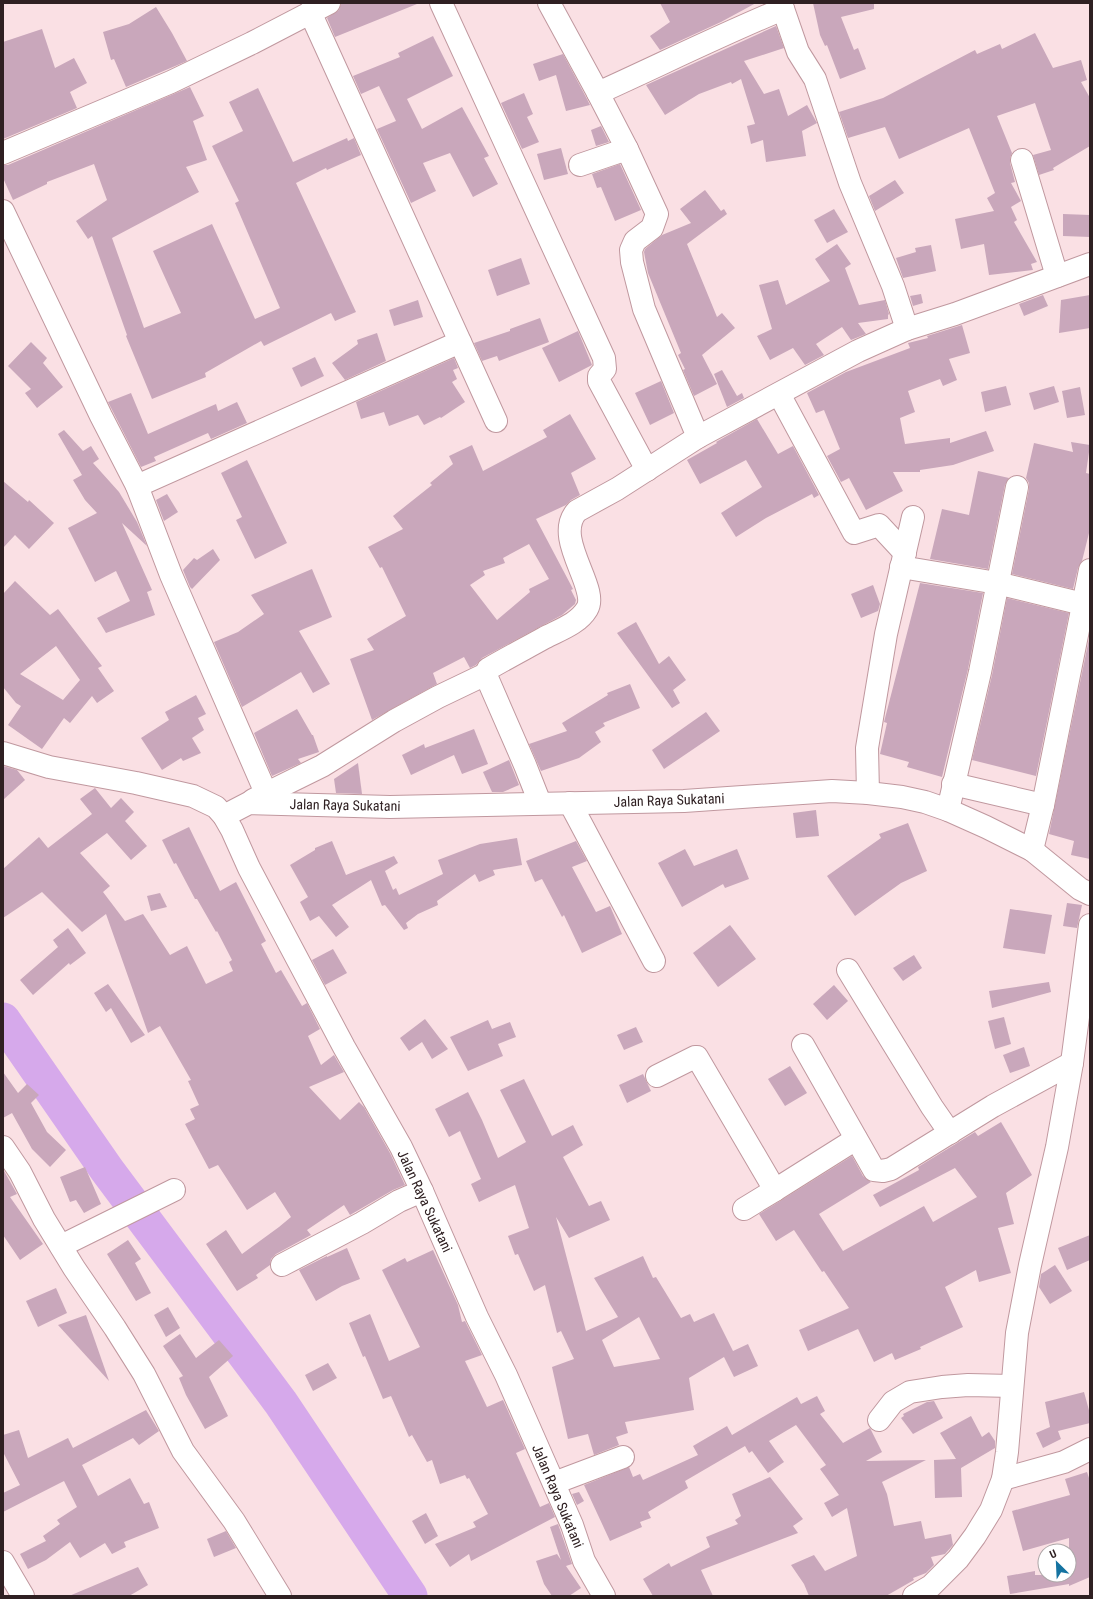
<svg xmlns="http://www.w3.org/2000/svg" width="1093" height="1599" font-family="'Roboto Condensed',sans-serif">
<style>
.lines{fill:none;stroke-linecap:round;stroke-linejoin:round}
.river{stroke:#d6a9eb;stroke-width:35}
.building{fill:#c9a7bb;fill-rule:evenodd}
.minor-casing{stroke:#c0989f;stroke-width:24}
.major-casing{stroke:#c0989f;stroke-width:24}
.minor{stroke:#fff;stroke-width:22}
.major{stroke:#fff;stroke-width:22}
.labels{text-anchor:middle;stroke-width:3;stroke-linejoin:round;paint-order:stroke}
.street-label{font-size:14px;fill:#2f2022;stroke:#fff}
</style>
<rect width="100%" height="100%" fill="#fae0e4"/>
<g class="lines">
<polyline class="river" points="3,1020 107,1170 281,1403 410,1596"/>
</g>
<g class="building">
<polygon points="341,3 417,3 417,4 335,37 327,18 339,10"/>
<polygon points="660,3 756,3 721,22 660,50 650,36 670,22"/>
<polygon points="813,3 874,3 874,9 841,17 854,50 858,48 866,69 840,79 827,45 825,46 820,35"/>
<polygon points="156,7 172,33 187,61 126,87 114,59 111,60 103,32 129,24"/>
<polygon points="776,26 784,48 744,61 764,94 779,89 788,116 807,105 817,123 802,131 806,156 766,162 763,140 751,144 747,126 755,124 741,79 732,84 731,82 699,94 665,115 646,85"/>
<polygon points="42,29 55,68 74,58 87,83 70,92 77,108 3,139 3,42"/>
<polygon points="1035,33 1053,68 1081,60 1087,80 1081,82 1090,98 1090,146 1053,168 1054,170 1039,175 1033,155 1051,150 1035,103 997,116 1012,153 1010,158 1010,163 1015,182 1011,183 1021,201 1011,207 1017,220 1014,222 1037,262 1031,264 1033,270 989,275 984,244 961,249 955,219 994,211 987,198 995,193 969,128 899,159 885,127 848,138 839,112 883,98 975,50 977,54 1000,44 1002,49"/>
<polygon points="433,36 453,76 407,99 422,129 462,107 489,156 484,158 498,184 473,197 450,153 423,163 436,191 411,203 377,129 396,121 379,86 361,94 353,76 400,57 398,53"/>
<polygon points="563,54 587,99 590,105 566,111 556,75 539,81 533,64"/>
<polygon points="190,87 204,116 193,121 207,160 186,167 199,192 112,238 144,328 181,313 153,251 212,224 255,319 280,308 235,203 239,201 212,146 243,131 229,102 258,88 293,162 347,138 348,141 354,138 361,155 327,170 326,168 296,183 356,312 335,321 331,313 264,346 261,341 205,373 206,377 152,399 126,336 127,335 92,236 88,239 76,221 107,200 94,164 47,182 47,184 13,200 3,178 3,165 8,165"/>
<polygon points="524,93 533,114 527,117 539,142 522,149 501,103"/>
<polygon points="601,126 609,142 596,146 591,130"/>
<polygon points="561,148 568,174 544,180 537,154"/>
<polygon points="620,164 641,210 615,221 601,187 597,188 592,174"/>
<polygon points="895,180 904,193 875,211 869,196"/>
<polygon points="705,190 721,211 724,209 727,214 687,244 717,317 722,313 735,328 702,355 717,384 694,396 683,370 685,369 678,355 681,353 648,273 644,252 645,249 662,235 691,223 680,209"/>
<polygon points="834,209 848,232 827,243 814,220"/>
<polygon points="1063,214 1090,215 1090,237 1063,236"/>
<polygon points="837,244 851,264 845,268 859,305 885,300 889,314 888,315 888,319 858,323 866,334 851,340 842,327 816,344 824,355 805,365 793,348 770,360 757,336 772,329 759,285 778,280 786,305 830,281 815,259"/>
<polygon points="931,245 936,271 903,278 896,258 916,252 915,248"/>
<polygon points="521,258 530,284 497,296 488,270"/>
<polygon points="921,294 923,303 913,306 910,296"/>
<polygon points="1043,295 1048,306 1024,316 1019,304"/>
<polygon points="1090,295 1090,328 1059,333 1061,300"/>
<polygon points="418,300 423,317 394,326 389,310"/>
<polygon points="540,318 549,342 499,361 497,356 482,361 474,343 510,331 510,329"/>
<polygon points="962,325 970,353 949,359 957,380 943,386 940,379 908,391 915,412 900,418 905,444 950,438 950,443 986,431 994,451 953,465 920,470 920,472 893,472 903,491 866,510 849,478 841,482 827,456 840,449 824,410 816,413 807,393 846,372 910,348 908,343 928,338 927,336"/>
<polygon points="578,331 592,365 559,382 542,348"/>
<polygon points="377,333 386,361 345,380 332,363 358,344 357,340"/>
<polygon points="31,342 47,358 43,363 63,387 37,408 25,393 31,389 8,366"/>
<polygon points="315,357 324,376 301,387 292,368"/>
<polygon points="454,358 458,368 453,370 457,379 452,382 465,402 441,418 440,417 424,425 418,415 389,426 384,412 361,419 356,402"/>
<polygon points="722,370 737,396 742,393 744,398 727,407 714,374"/>
<polygon points="661,381 674,413 650,425 635,393"/>
<polygon points="1006,386 1011,405 985,412 981,392"/>
<polygon points="1054,386 1059,402 1034,410 1029,393"/>
<polygon points="1080,387 1085,415 1067,418 1062,391"/>
<polygon points="131,393 148,434 216,404 218,411 237,402 247,423 211,439 208,433 154,457 156,461 141,467 108,402"/>
<path d="M 570,414 L 596,459 L 571,473 L 580,495 L 571,500 L 566,505 L 536,519 L 573,589 L 571,590 L 576,600 L 575,604 L 562,615 L 482,658 L 476,665 L 470,668 L 464,657 L 433,673 L 437,684 L 372,720 L 350,659 L 374,650 L 367,639 L 406,616 L 382,567 L 380,568 L 368,547 L 403,529 L 393,516 L 432,485 L 430,483 L 453,464 L 449,456 L 472,445 L 483,471 L 547,437 L 543,430 ZM 529,544 L 549,579 L 529,589 L 530,592 L 497,620 L 470,585 L 485,575 L 483,571 L 505,563 L 503,558 Z"/>
<polygon points="757,419 778,454 793,446 819,495 814,498 812,494 766,518 736,537 721,513 762,487 746,460 700,484 687,460 717,443 716,442"/>
<polygon points="64,430 83,451 91,446 99,459 93,463 119,492 137,522 147,546 122,523 152,590 147,592 155,615 106,633 97,618 130,601 116,571 95,582 68,528 97,513 85,500 73,480 82,475 58,434"/>
<polygon points="1071,442 1090,445 1086,473 1090,474 1090,529 1082,561 1078,568 1073,589 1012,574 1029,489 1029,483 1026,478 1034,443 1073,452"/>
<polygon points="247,460 287,543 255,559 236,520 242,517 221,473"/>
<polygon points="978,471 1009,478 1005,485 988,569 930,559 942,509 969,515"/>
<polygon points="3,481 28,502 29,500 54,523 29,549 15,535 3,548"/>
<polygon points="167,494 178,512 164,521 156,500"/>
<polygon points="213,549 220,560 192,589 190,587 183,570 194,558 197,560"/>
<polygon points="312,569 332,617 299,631 330,684 313,693 301,672 242,707 214,642 238,632 264,614 251,595"/>
<path d="M 15,581 L 50,615 L 58,609 L 102,666 L 98,668 L 114,691 L 97,703 L 92,696 L 70,723 L 64,718 L 42,749 L 8,725 L 21,706 L 16,703 L 3,687 L 3,594 ZM 56,646 L 80,680 L 63,700 L 20,674 Z"/>
<polygon points="920,583 983,593 968,669 942,777 907,767 909,762 880,754 887,723 884,722"/>
<polygon points="873,585 880,604 878,611 861,618 851,594"/>
<polygon points="1007,598 1069,613 1036,776 972,760 992,675"/>
<polygon points="636,622 659,664 669,656 686,680 673,690 680,703 672,708 617,633"/>
<polygon points="1090,634 1090,859 1071,855 1074,841 1049,834"/>
<polygon points="630,684 640,708 603,723 605,726 595,732 601,742 579,758 541,771 529,744 567,731 562,723 608,695 607,693"/>
<polygon points="196,695 206,714 198,718 204,730 192,738 201,753 183,761 181,758 162,770 141,738 169,720 165,712"/>
<polygon points="297,709 312,735 313,735 319,752 298,759 301,763 272,776 254,733"/>
<polygon points="706,712 720,731 664,769 652,750"/>
<polygon points="474,729 488,764 462,774 454,755 411,775 402,755 424,744 425,748"/>
<polygon points="509,760 519,785 503,792 492,792 483,772"/>
<polygon points="358,763 362,794 336,793 334,779"/>
<polygon points="3,766 17,770 25,780 3,800"/>
<polygon points="95,788 111,808 121,798 134,812 125,821 147,846 131,860 107,833 80,853 110,886 103,892 125,921 143,914 170,955 187,946 206,984 233,971 229,962 232,960 217,931 216,932 197,899 195,899 176,863 174,864 162,840 189,827 220,891 236,882 266,941 261,944 276,973 281,970 302,1006 307,1003 320,1029 308,1036 321,1065 334,1055 344,1072 309,1087 340,1120 359,1102 364,1107 390,1153 405,1185 393,1190 350,1215 344,1205 307,1230 311,1235 276,1254 271,1259 270,1265 256,1275 258,1278 237,1291 206,1244 226,1230 242,1254 279,1227 291,1217 275,1192 247,1210 218,1165 209,1169 185,1124 195,1119 190,1109 199,1105 188,1081 191,1080 160,1026 148,1033 106,914 82,932 42,892 3,918 3,869 39,837 48,848 92,814 80,799"/>
<polygon points="816,810 819,836 796,838 793,813"/>
<polygon points="908,823 927,871 901,883 855,916 827,876 881,838 879,834"/>
<polygon points="517,838 522,865 493,870 495,875 479,882 475,874 437,901 438,905 418,914 406,923 408,928 404,930 385,905 382,906 371,880 332,905 349,927 336,937 319,916 310,921 300,902 308,897 290,865 315,850 315,848 332,841 346,875 394,856 398,863 385,871 393,890 396,888 399,895 443,874 438,860 480,844"/>
<polygon points="576,841 587,861 572,867 596,912 610,906 622,934 582,953 564,915 562,917 542,879 535,882 526,861"/>
<polygon points="685,849 694,866 737,849 749,879 725,888 723,884 682,907 658,863"/>
<polygon points="160,893 167,907 151,911 147,896"/>
<polygon points="1067,903 1082,905 1077,928 1063,926"/>
<polygon points="1010,909 1052,915 1045,954 1003,948"/>
<polygon points="730,925 756,959 718,987 693,953"/>
<polygon points="68,928 86,953 70,965 69,963 33,995 20,980 58,947 53,940"/>
<polygon points="333,949 347,973 325,985 312,960"/>
<polygon points="914,955 922,968 903,981 893,968"/>
<polygon points="1049,982 1051,992 992,1008 989,991"/>
<polygon points="108,984 145,1035 131,1043 111,1008 106,1012 94,993"/>
<polygon points="834,985 848,1001 827,1020 813,1004"/>
<polygon points="1004,1017 1011,1044 995,1049 988,1021"/>
<polygon points="425,1019 448,1049 432,1059 422,1042 409,1051 400,1038"/>
<polygon points="488,1020 492,1029 510,1022 516,1037 498,1044 503,1056 468,1071 450,1037"/>
<polygon points="636,1027 643,1042 624,1050 617,1035"/>
<polygon points="1024,1047 1030,1066 1010,1073 1003,1055"/>
<polygon points="790,1066 807,1093 785,1106 768,1079"/>
<polygon points="3,1072 18,1093 27,1084 39,1095 31,1103 47,1132 66,1150 50,1167 32,1149 12,1113 3,1118"/>
<polygon points="643,1074 651,1091 627,1103 619,1085"/>
<path d="M 524,1079 L 552,1136 L 573,1125 L 583,1145 L 563,1157 L 589,1206 L 601,1201 L 610,1220 L 569,1238 L 556,1217 L 586,1331 L 618,1317 L 594,1278 L 643,1256 L 653,1278 L 656,1277 L 681,1318 L 690,1314 L 694,1322 L 714,1313 L 733,1351 L 748,1344 L 758,1366 L 734,1377 L 724,1357 L 689,1378 L 694,1410 L 625,1422 L 628,1433 L 616,1437 L 619,1445 L 594,1455 L 588,1434 L 568,1439 L 552,1367 L 574,1359 L 561,1331 L 557,1333 L 545,1285 L 534,1291 L 518,1254 L 515,1255 L 508,1236 L 529,1228 L 515,1185 L 479,1202 L 471,1184 L 481,1179 L 460,1131 L 449,1137 L 435,1109 L 468,1092 L 482,1120 L 498,1158 L 526,1142 L 500,1090 ZM 639,1317 L 660,1359 L 614,1367 L 602,1340 Z"/>
<polygon points="1001,1122 1032,1175 1006,1193 1014,1224 998,1228 1011,1273 979,1282 976,1270 945,1287 963,1327 920,1347 921,1349 895,1360 892,1353 874,1362 858,1329 808,1351 799,1330 849,1308 824,1271 822,1272 794,1230 776,1241 759,1214 852,1156 863,1176 871,1182 819,1214 843,1251 924,1206 933,1222 977,1197 955,1168 880,1207 873,1195 919,1170 918,1167 975,1132 978,1136"/>
<polygon points="85,1167 101,1204 84,1213 76,1200 70,1202 60,1177"/>
<polygon points="3,1169 17,1194 10,1197 43,1244 20,1260 3,1235"/>
<polygon points="1090,1235 1090,1260 1067,1270 1058,1248"/>
<polygon points="128,1240 141,1259 135,1263 151,1293 136,1301 107,1254"/>
<polygon points="347,1248 360,1279 342,1286 316,1301 299,1270 327,1256 327,1257"/>
<polygon points="433,1250 458,1305 462,1322 465,1321 482,1355 465,1361 487,1407 503,1400 525,1449 516,1453 540,1507 549,1503 555,1517 471,1561 469,1554 450,1567 435,1544 476,1527 473,1522 488,1514 469,1478 467,1479 465,1475 440,1484 432,1460 427,1462 412,1435 409,1437 391,1396 383,1399 365,1356 363,1357 349,1323 370,1314 389,1361 420,1347 382,1270 405,1258 407,1262"/>
<polygon points="1055,1265 1072,1291 1050,1304 1039,1287 1041,1274"/>
<polygon points="56,1288 67,1313 38,1327 26,1301"/>
<polygon points="168,1307 180,1328 166,1337 154,1315"/>
<polygon points="86,1315 109,1381 58,1325"/>
<polygon points="180,1334 196,1358 219,1340 233,1356 209,1377 228,1416 205,1429 186,1395 179,1378 183,1376 163,1346"/>
<polygon points="328,1363 337,1378 313,1391 305,1375"/>
<polygon points="1084,1392 1090,1414 1090,1423 1058,1431 1061,1439 1043,1448 1036,1433 1050,1427 1045,1402"/>
<polygon points="817,1396 825,1411 820,1414 843,1443 870,1428 882,1452 866,1461 926,1460 882,1482 887,1494 894,1526 921,1521 925,1539 951,1534 953,1545 945,1554 931,1557 934,1565 926,1573 913,1578 914,1580 886,1596 809,1596 804,1584 791,1565 814,1555 825,1571 857,1556 847,1508 832,1517 824,1503 839,1495 820,1469 826,1465 796,1425 769,1441 784,1462 768,1473 752,1451 749,1453 745,1446 685,1481 688,1488 648,1512 651,1518 640,1522 642,1527 610,1541 584,1485 629,1467 633,1477 640,1474 643,1480 698,1455 693,1446 727,1426 732,1435 797,1397 801,1404"/>
<polygon points="934,1401 943,1418 913,1434 901,1418 904,1416 903,1414 927,1402"/>
<polygon points="146,1410 159,1431 139,1445 133,1438 82,1465 98,1496 130,1478 144,1504 149,1502 159,1528 124,1542 126,1547 112,1554 105,1543 80,1558 70,1542 46,1560 28,1569 20,1554 46,1541 43,1536 60,1524 57,1520 77,1507 64,1481 3,1512 3,1493 20,1485 3,1452 3,1435 19,1430 28,1458 68,1438 73,1448"/>
<polygon points="971,1416 982,1437 989,1432 995,1441 995,1448 961,1468 962,1497 935,1498 934,1460 956,1459 940,1433"/>
<polygon points="1087,1472 1090,1481 1090,1577 1069,1586 1069,1584 1010,1594 1007,1576 1035,1571 1035,1575 1069,1575 1069,1538 1023,1551 1012,1511 1070,1495 1065,1479"/>
<polygon points="770,1477 803,1519 793,1526 798,1533 701,1570 713,1596 653,1596 643,1579 669,1563 671,1567 710,1547 706,1537 738,1524 735,1520 741,1516 732,1494"/>
<polygon points="579,1492 584,1501 577,1505 572,1494"/>
<polygon points="426,1513 438,1536 425,1544 412,1521"/>
<polygon points="558,1524 572,1564 566,1566 581,1588 569,1596 552,1596 544,1584 536,1561 557,1554 561,1560 550,1527"/>
<polygon points="226,1531 236,1548 214,1557 207,1539"/>
<polygon points="138,1567 148,1585 129,1596 69,1596"/>
</g>
<g class="lines">
<g class="minor-casing">
<g id="minor">
<polyline points="441,3 604,358 605,369 599,376 599,381 647,470"/>
<polyline points="549,3 598,93"/>
<polyline points="781,3 798,52 815,79 850,183 893,286 907,329"/>
<polyline points="310,12 496,421"/>
<polyline points="3,153 171,82 252,43 329,3"/>
<polyline points="1022,160 1057,276"/>
<polyline points="580,165 627,149"/>
<polyline points="3,211 101,416 137,486 171,575 266,793"/>
<polyline points="779,394 854,533 879,525 905,553"/>
<path d="M 698,437 L 644,309 L 632,262 L 631,250 L 635,241 L 652,228 L 657,214 L 627,149 L 598,93 C 660,65 720,35 783,9"/>
<polyline points="137,486 460,342"/>
<polyline points="901,567 997,583 1083,604"/>
<polyline points="953,784 1043,805"/>
<polyline points="868,793 867,748 886,634 913,517"/>
<polyline points="253,800 322,766 394,721 438,697 486,674"/>
<path d="M 540,803 L 525,765 L 488,680 L 486,674 L 488,669 C 507,658 526,648 544,638 C 559,630 578,624 587,609 C 600,588 552,538 577,511 L 617,489 L 698,437 L 858,351 L 907,329 L 955,314 L 1090,264"/>
<polyline points="570,803 654,961"/>
<polyline points="948,810 980,672 1017,487"/>
<polyline points="224,816 249,803 390,807 684,801 832,791 868,793 902,797 925,802 948,810 986,827 1032,850 1080,889 1090,894"/>
<polyline points="1032,850 1043,805 1090,570"/>
<polyline points="848,970 932,1107 950,1133"/>
<polyline points="803,1045 874,1170 883,1171 891,1169 993,1106 1072,1063"/>
<polyline points="657,1076 695,1057 697,1057 775,1190 856,1139"/>
<polyline points="3,1147 20,1172 44,1219 74,1268 115,1328 144,1374 183,1451 234,1521 280,1596"/>
<polyline points="744,1209 775,1190"/>
<polyline points="61,1246 174,1190"/>
<polyline points="282,1265 362,1223 399,1201 422,1191"/>
<polyline points="879,1420 893,1402 910,1392 942,1387 968,1385 1012,1386"/>
<polyline points="1003,1479 1064,1462 1090,1449"/>
<polyline points="554,1483 623,1457"/>
<polyline points="3,1562 23,1596"/>
<polyline points="914,1596 931,1586 958,1559 975,1536 991,1510 1003,1479 1007,1452 1017,1333 1030,1265 1057,1147 1072,1063 1090,925"/>
</g>
</g>
<g class="major-casing">
<polyline id="major" points="3,753 49,767 136,783 193,796 216,807 224,816 232,830 249,868 344,1047 401,1147 422,1191 477,1317 506,1375 572,1525 584,1561 604,1596"/>
</g>
<use href="#minor" class="minor"/>
<use href="#major" class="major"/>
</g>
<g class="labels">
<g class="street-label">
<text transform="translate(669 800) rotate(-2)" y="5">Jalan Raya Sukatani</text>
<text transform="translate(345 805) rotate(1)" y="5">Jalan Raya Sukatani</text>
<text transform="translate(425 1201) rotate(65)" y="5">Jalan Raya Sukatani</text>
<text transform="translate(558 1496) rotate(67)" y="5">Jalan Raya Sukatani</text>
</g>
</g>
<rect width="1093" height="1599" fill="none" stroke="#2f2022" stroke-width="8"/>
<g transform="translate(1057 1563) rotate(336)"><circle r="19" fill="#ffffff" stroke="#aca6a7"/>
<path d="M0-3L7 15L0 10L-7 15Z" fill="#1573a1"/>
<text y="-6" font-size="11" font-weight="bold" text-anchor="middle" fill="#2f2022">U</text>
</g>
</svg>
